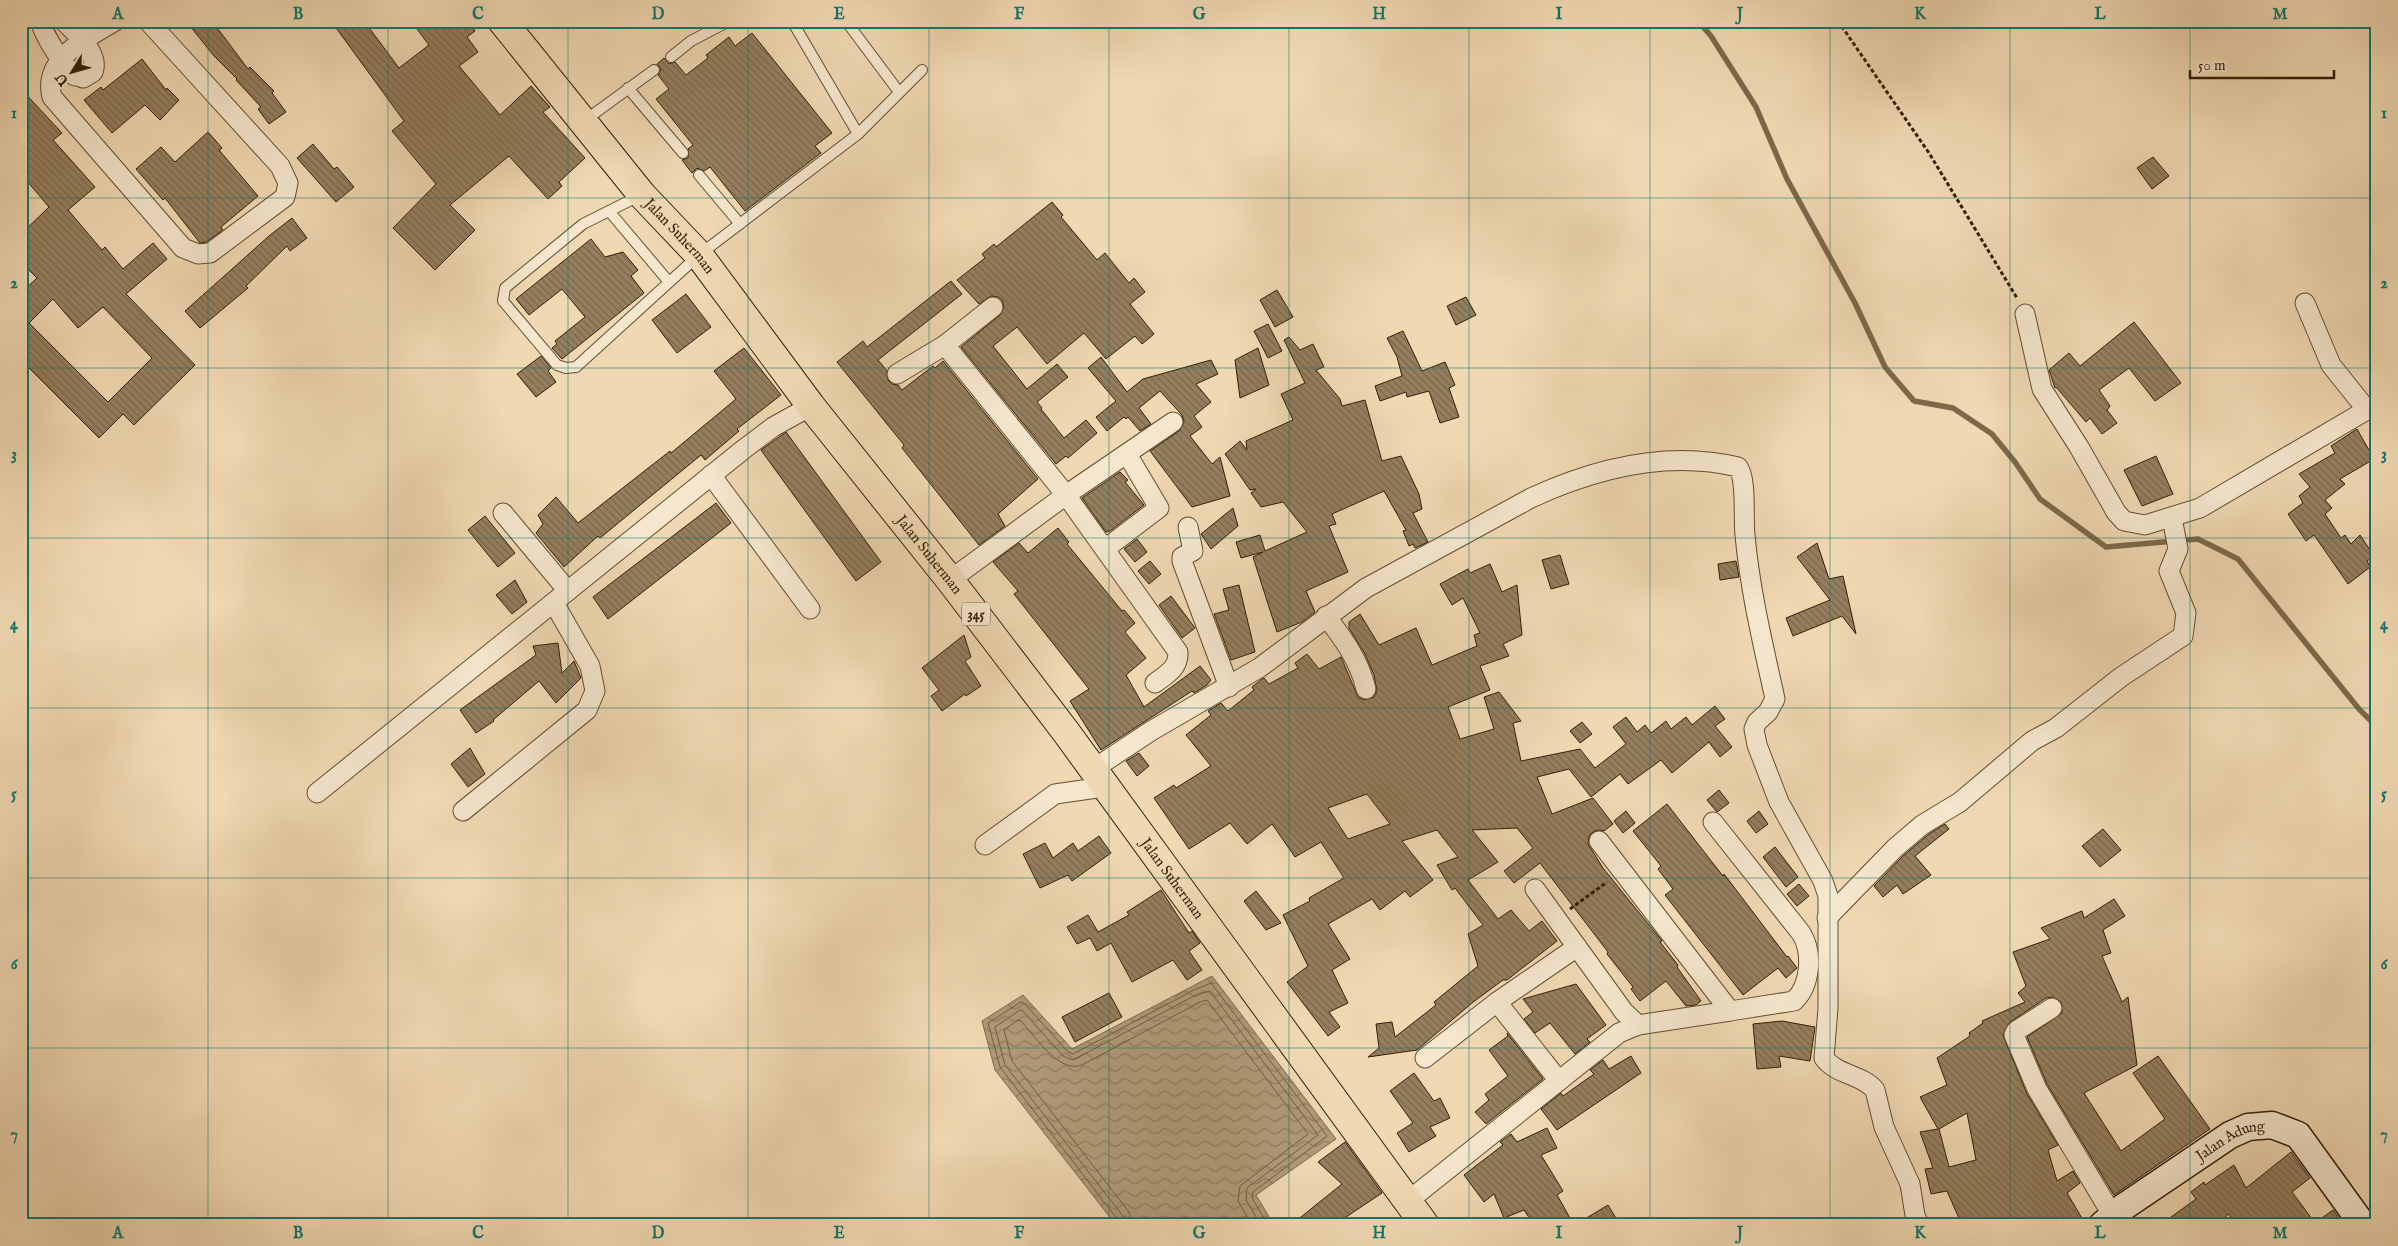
<svg xmlns="http://www.w3.org/2000/svg" width="2398" height="1246" font-family="'IM FELL English',serif">
<style>
.water{fill:url(#water-waves);stroke:#7d6849}
.lines{fill:none;stroke-linecap:round;stroke-linejoin:round}
.shore{stroke:#705c3e;stroke-width:1}
.stream{stroke:#7d6849;stroke-width:5.5}
.building{fill:url(#building-back-hatch);stroke:#321f05;fill-rule:evenodd}
.lane-casing{stroke:#624d30;stroke-width:12}
.street-casing{stroke:#624d30;stroke-width:21}
.secondary-casing{stroke:#321f05;stroke-width:29}
.primary-casing{stroke:#321f05;stroke-width:30}
.path{stroke:#321f05;stroke-width:3;stroke-dasharray:4 2.5;stroke-linecap:butt}
.lane{stroke:#f5e6cd;stroke-width:10}
.street{stroke:#f5e6cd;stroke-width:19}
.secondary{stroke:#f5e6cd;stroke-width:26}
.primary{stroke:#f0d8b2;stroke-width:28}
.grid{fill:none;stroke:#0f766e;stroke-width:1;stroke-opacity:0.55}
.labels{text-anchor:middle;stroke-width:5;stroke-linejoin:round;paint-order:stroke}
.shield{fill:#f5e6cd;stroke:#6c5b41;stroke-width:1}
.shield-label{font-size:14px;font-weight:bold;fill:#321f05}
.street-label{font-size:15px;fill:#321f05;stroke:#f5e6cd}
.neatline{fill:none;stroke:#0f766e;stroke-width:2}
.grid-label{font-size:16px;text-anchor:middle;font-weight:bold;fill:#0f766e}
</style>
<defs>
<pattern id="water-waves" width="16" height="10" patternUnits="userSpaceOnUse" patternTransform="scale(1.25)"><rect width="16" height="10" fill="#af9977"/><path d="M0 5q4-4 8 0t8 0" fill="none" stroke="#8f7c60"/></pattern>
<pattern id="building-back-hatch" width="6" height="6" patternUnits="userSpaceOnUse" patternTransform="scale(1.25)"><rect width="6" height="6" fill="#957f5f"/><path d="M-1 5l2 2M0 0l6 6M5-1l2 2" fill="none" stroke="#7a674c"/></pattern>
</defs>
<rect width="100%" height="100%" fill="#f0d8b2"/>
<filter id="stains"><feTurbulence type="fractalNoise" baseFrequency=".004" numOctaves="4"/><feColorMatrix values="0 0 0 0 .2 0 0 0 0 .09 0 0 0 0 .02 0 0 0 .5 -.17"/></filter>
<radialGradient id="worn" r=".72"><stop offset=".6" stop-color="#630" stop-opacity="0"/><stop offset="1" stop-color="#630" stop-opacity=".3"/></radialGradient>
<polygon class="water" points="1212,976 1336,1139 1256,1195 1274,1225 1116,1225 995,1070 982,1021 1023,995 1072,1049"/>
<g class="lines">
<g class="shore">
<polyline points="1119,1225 1118,1220 1000,1067 988,1023 1021,1002 1024,1003 1068,1052 1073,1054 1194,990 1211,983 1327,1136 1253,1192 1252,1198 1268,1225"/>
<polyline points="1125,1225 1123,1216 1005,1065 995,1027 1020,1010 1023,1011 1063,1056 1073,1060 1196,995 1210,991 1318,1135 1247,1188 1246,1200 1261,1225"/>
<path d="M 1133,1225 L 1129,1212 L 1012,1061 L 1004,1030 L 1018,1020 L 1021,1021 C 1035,1036 1059,1074 1082,1065 L 1200,1002 L 1207,1000 L 1308,1134 L 1240,1186 L 1238,1201 L 1252,1225"/>
</g>
<polyline class="stream" points="1698,21 1711,36 1756,107 1787,179 1855,303 1885,367 1914,401 1953,408 1992,434 2015,462 2040,499 2106,547 2198,539 2238,559 2359,709 2377,727"/>
</g>
<g class="building">
<polygon points="186,21 212,21 248,69 250,67 274,91 272,93 286,112 269,124 258,109 261,107 236,80 237,79 214,56"/>
<polygon points="331,21 364,21 399,68 429,45 411,21 468,21 475,31 467,37 478,52 459,66 500,115 531,86 550,107 543,112 585,158 559,182 562,186 548,199 509,156 450,205 475,230 435,270 393,228 436,184 392,131 404,121"/>
<polygon points="752,33 832,133 815,146 821,153 745,211 710,167 704,171 697,168 692,173 682,160 688,158 688,149 693,145 656,99 669,89 658,75 661,69 657,64 664,58 669,64 675,62 686,75 708,58 706,55 729,37 735,46"/>
<polygon points="142,59 166,90 167,88 179,100 160,120 145,105 112,133 84,100 101,87 103,90"/>
<path d="M 21,89 L 62,133 L 53,140 L 95,187 L 68,210 L 102,250 L 105,247 L 123,269 L 153,243 L 167,259 L 126,294 L 195,365 L 134,425 L 123,414 L 99,438 L 21,360 L 21,293 L 37,278 L 21,262 L 21,234 L 49,207 L 21,174 ZM 53,299 L 78,328 L 103,307 L 152,358 L 108,402 L 29,323 Z"/>
<polygon points="208,132 222,148 219,150 258,196 221,227 223,230 206,242 200,243 165,198 163,200 136,169 161,147 175,162"/>
<polygon points="313,144 334,169 337,167 354,187 336,202 297,158"/>
<polygon points="2153,157 2169,176 2152,189 2137,168"/>
<polygon points="1052,202 1063,215 1061,217 1097,260 1105,253 1129,283 1134,278 1145,292 1130,304 1154,334 1142,344 1135,336 1106,359 1084,333 1047,364 1017,327 993,346 1027,389 1057,364 1068,377 1037,402 1042,408 1041,409 1064,438 1086,420 1097,433 1068,458 1066,456 1056,464 961,347 1000,315 1004,306 1002,300 998,297 991,296 979,304 957,280 985,258 982,254 994,244 996,247"/>
<polygon points="292,218 307,238 290,251 287,246 246,286 248,288 200,328 185,311 269,236"/>
<polygon points="591,239 605,257 623,252 638,270 631,276 644,293 562,359 552,348 557,344 555,341 585,317 562,289 529,315 516,299"/>
<polygon points="951,281 962,294 878,360 887,371 888,380 892,384 898,385 902,390 933,366 935,368 943,361 1038,479 998,514 1005,526 979,545 902,448 904,445 837,362 863,341 867,347"/>
<polygon points="1277,290 1293,317 1275,327 1260,300"/>
<polygon points="686,294 711,327 677,353 652,320"/>
<polygon points="1466,297 1476,315 1456,325 1447,306"/>
<polygon points="2134,322 2181,383 2155,401 2129,368 2099,390 2110,406 2107,410 2117,423 2102,434 2090,418 2086,422 2056,387 2055,388 2049,370 2069,353 2080,366"/>
<polygon points="1268,324 1282,351 1268,358 1254,331"/>
<polygon points="1403,331 1422,371 1445,362 1455,385 1449,388 1459,417 1440,423 1429,391 1407,397 1406,392 1380,401 1375,386 1402,376 1397,357 1387,338"/>
<polygon points="1289,337 1300,350 1313,344 1324,367 1316,370 1340,399 1342,406 1365,400 1382,461 1401,456 1419,494 1422,509 1413,513 1428,542 1415,548 1413,544 1409,546 1403,531 1406,530 1384,491 1332,514 1336,524 1329,526 1348,572 1306,591 1315,612 1302,622 1277,632 1253,557 1263,552 1241,558 1236,542 1260,535 1265,551 1307,532 1283,502 1261,507 1251,493 1256,489 1250,490 1225,454 1240,441 1247,450 1246,441 1293,420 1281,394 1305,383 1284,340"/>
<polygon points="744,348 781,395 737,429 739,431 705,460 701,455 600,538 598,536 564,567 536,533 543,524 538,515 556,497 578,523 670,451 671,453 736,399 714,371"/>
<polygon points="1258,348 1269,385 1240,398 1235,360"/>
<polygon points="541,356 551,368 548,371 556,382 536,397 517,374"/>
<polygon points="1101,357 1127,392 1143,379 1211,360 1218,374 1196,384 1211,402 1194,416 1202,427 1190,436 1212,464 1220,457 1230,496 1192,507 1150,451 1179,431 1184,422 1182,415 1160,391 1139,408 1151,424 1140,431 1128,417 1126,419 1124,417 1107,431 1096,417 1116,401 1088,368"/>
<polygon points="2357,429 2374,459 2340,479 2345,484 2325,500 2332,508 2325,514 2341,538 2345,535 2351,544 2360,535 2374,556 2367,561 2370,567 2348,584 2314,535 2306,541 2288,514 2303,503 2299,496 2310,487 2299,474 2335,453 2331,446"/>
<polygon points="786,432 881,562 856,581 761,450"/>
<polygon points="2156,456 2173,494 2142,506 2124,470"/>
<polygon points="1120,472 1128,480 1125,482 1144,505 1110,531 1106,532 1082,498"/>
<polygon points="716,503 731,523 608,619 593,597"/>
<polygon points="1233,508 1238,526 1211,549 1201,534"/>
<polygon points="485,516 515,553 498,567 468,530"/>
<polygon points="1058,528 1069,542 1067,544 1122,611 1124,610 1135,623 1125,632 1146,658 1126,675 1144,707 1200,666 1211,680 1207,685 1194,693 1192,691 1101,750 1070,701 1089,689 1014,594 1018,591 993,562 1019,543 1028,553"/>
<polygon points="1137,539 1147,552 1135,562 1124,549"/>
<polygon points="1817,543 1829,579 1843,576 1856,634 1842,616 1793,636 1786,618 1830,600 1797,557"/>
<polygon points="1560,555 1569,584 1551,589 1542,560"/>
<polygon points="1150,561 1161,574 1149,584 1138,571"/>
<polygon points="1736,561 1739,577 1720,580 1718,564"/>
<path d="M 1490,564 L 1502,592 L 1517,585 L 1522,635 L 1503,644 L 1509,656 L 1480,666 L 1490,690 L 1448,707 L 1460,739 L 1494,729 L 1484,697 L 1499,692 L 1521,721 L 1513,723 L 1521,761 L 1580,749 L 1595,768 L 1626,744 L 1613,727 L 1626,717 L 1637,732 L 1645,725 L 1651,733 L 1666,721 L 1671,729 L 1686,717 L 1692,725 L 1715,706 L 1725,719 L 1715,726 L 1732,747 L 1720,757 L 1709,742 L 1672,773 L 1661,760 L 1628,784 L 1620,774 L 1591,797 L 1569,769 L 1537,777 L 1552,814 L 1593,798 L 1613,824 L 1604,831 L 1598,830 L 1593,832 L 1589,836 L 1588,844 L 1603,868 L 1662,941 L 1660,942 L 1678,965 L 1677,967 L 1701,1001 L 1696,1005 L 1686,1006 L 1666,981 L 1640,1001 L 1631,989 L 1633,987 L 1607,954 L 1608,952 L 1540,863 L 1514,883 L 1504,871 L 1533,848 L 1517,828 L 1472,830 L 1498,862 L 1468,880 L 1498,919 L 1511,910 L 1529,931 L 1542,921 L 1557,941 L 1507,980 L 1503,980 L 1472,1003 L 1417,1050 L 1368,1057 L 1379,1048 L 1376,1024 L 1392,1022 L 1395,1037 L 1436,1005 L 1434,1002 L 1478,966 L 1468,934 L 1483,925 L 1455,888 L 1452,890 L 1437,865 L 1458,857 L 1437,830 L 1402,841 L 1433,880 L 1410,897 L 1405,891 L 1380,910 L 1372,899 L 1328,924 L 1350,959 L 1332,970 L 1348,1003 L 1329,1012 L 1340,1027 L 1328,1036 L 1287,982 L 1308,966 L 1283,915 L 1310,901 L 1309,898 L 1344,878 L 1321,842 L 1295,857 L 1272,824 L 1247,844 L 1230,823 L 1189,849 L 1154,798 L 1174,785 L 1176,788 L 1211,766 L 1186,735 L 1211,715 L 1208,711 L 1221,703 L 1228,711 L 1254,690 L 1252,687 L 1262,679 L 1264,678 L 1269,684 L 1298,668 L 1295,663 L 1307,654 L 1319,669 L 1341,657 L 1358,697 L 1364,700 L 1374,697 L 1377,691 L 1374,675 L 1365,654 L 1349,628 L 1349,622 L 1360,614 L 1379,645 L 1416,628 L 1432,665 L 1477,646 L 1474,635 L 1480,633 L 1463,598 L 1452,605 L 1440,584 L 1468,569 L 1470,573 ZM 1367,794 L 1390,824 L 1348,839 L 1328,808 Z"/>
<polygon points="515,580 527,602 512,614 496,595"/>
<polygon points="1239,585 1255,652 1231,660 1214,614 1229,610 1223,589"/>
<polygon points="1171,596 1195,628 1182,638 1159,605"/>
<polygon points="964,635 971,657 965,661 981,686 966,696 965,694 942,711 931,696 939,690 922,668"/>
<polygon points="558,643 562,673 574,661 581,678 556,703 539,681 493,720 494,721 476,733 460,710 536,655 533,646"/>
<polygon points="1582,722 1592,734 1580,743 1570,731"/>
<polygon points="470,748 485,774 468,787 451,764"/>
<polygon points="1139,753 1149,766 1137,776 1126,761"/>
<polygon points="1719,790 1729,803 1717,812 1707,800"/>
<polygon points="1667,804 1712,862 1723,876 1724,874 1787,957 1788,956 1797,968 1786,978 1778,968 1743,995 1665,895 1673,889 1658,869 1661,866 1633,831"/>
<polygon points="1626,811 1635,823 1623,833 1614,821"/>
<polygon points="1759,811 1768,824 1756,833 1747,821"/>
<polygon points="1945,824 1949,829 1915,856 1931,875 1903,894 1897,885 1883,897 1874,886 1903,856 1929,834"/>
<polygon points="2103,829 2121,850 2100,867 2082,846"/>
<polygon points="1099,836 1111,853 1072,881 1068,875 1040,888 1023,854 1045,843 1053,858 1073,843 1078,851"/>
<polygon points="1775,847 1798,877 1786,887 1763,857"/>
<polygon points="1799,884 1809,896 1797,906 1787,894"/>
<polygon points="1161,890 1189,933 1192,931 1200,943 1189,951 1202,970 1187,980 1173,960 1132,982 1111,943 1097,951 1090,938 1077,944 1067,927 1088,915 1098,932 1129,915 1127,912"/>
<polygon points="1256,891 1281,923 1266,930 1244,901"/>
<path d="M 2114,899 L 2125,916 L 2103,930 L 2111,953 L 2102,956 L 2122,1002 L 2128,997 L 2137,1065 L 2084,1093 L 2121,1151 L 2165,1119 L 2133,1073 L 2158,1056 L 2210,1129 L 2114,1195 L 2047,1084 L 2027,1037 L 2062,1013 L 2061,1002 L 2052,997 L 2046,998 L 2010,1022 L 2003,1035 L 2027,1094 L 2058,1145 L 2048,1150 L 2057,1181 L 2073,1171 L 2080,1183 L 2067,1193 L 2086,1225 L 1962,1225 L 1947,1191 L 1931,1194 L 1925,1169 L 1933,1168 L 1920,1132 L 1938,1129 L 1920,1097 L 1947,1085 L 1937,1058 L 1970,1036 L 1969,1033 L 1983,1023 L 1982,1021 L 2025,1002 L 2018,993 L 2026,986 L 2013,952 L 2050,939 L 2041,928 L 2082,911 L 2084,918 ZM 1967,1113 L 1976,1160 L 1949,1167 L 1939,1129 Z"/>
<polygon points="1576,984 1606,1025 1587,1039 1590,1042 1575,1054 1550,1023 1535,1033 1524,1019 1533,1012 1523,999"/>
<polygon points="1109,993 1122,1017 1075,1042 1062,1017"/>
<polygon points="1782,1021 1815,1027 1810,1061 1779,1056 1781,1067 1757,1069 1753,1024"/>
<polygon points="1507,1033 1543,1079 1486,1124 1475,1112 1489,1100 1485,1094 1508,1076 1489,1050 1508,1036"/>
<polygon points="1631,1056 1641,1073 1557,1130 1541,1109 1561,1093 1563,1096 1594,1074 1590,1070 1603,1060 1609,1069"/>
<polygon points="1414,1073 1434,1101 1440,1098 1450,1118 1430,1127 1436,1136 1409,1152 1397,1133 1413,1123 1390,1091"/>
<polygon points="1547,1128 1557,1148 1541,1155 1563,1191 1557,1195 1574,1225 1534,1225 1524,1210 1504,1218 1494,1194 1484,1202 1464,1175 1503,1145 1500,1142 1511,1134 1517,1142"/>
<polygon points="1345,1142 1382,1193 1334,1225 1291,1225 1342,1184 1318,1162"/>
<polygon points="2291,1152 2310,1178 2292,1192 2315,1223 2333,1210 2344,1225 2236,1225 2229,1214 2216,1224 2210,1217 2199,1225 2160,1225 2196,1199 2191,1192 2204,1182 2205,1185 2234,1165 2246,1188"/>
<polygon points="1608,1205 1620,1225 1575,1225"/>
</g>
<g class="lines">
<g class="lane-casing">
<g id="lane">
<polyline points="792,21 858,134"/>
<polyline points="846,21 899,92"/>
<polyline points="671,57 691,41 729,21"/>
<polyline points="628,88 683,153"/>
<polyline points="584,121 654,70"/>
<polyline points="699,175 740,224"/>
<polyline points="641,195 583,224 505,288 503,301 557,365 566,368 576,367 699,255 858,134 922,70"/>
<polyline points="609,211 669,282"/>
</g>
</g>
<g class="street-casing">
<g id="street">
<path d="M 41,21 C 41,32 66,70 75,76 C 77,76 82,77 83,78 L 93,72 C 100,53 76,34 64,21"/>
<path d="M 115,21 C 88,38 42,58 52,97 L 183,248 L 198,254 L 210,253 L 285,197 L 288,183 L 280,166 L 148,21"/>
<polyline points="2305,303 2331,365 2367,410"/>
<polyline points="2025,314 2042,389 2079,447 2116,512 2124,521 2145,525 2200,508 2377,404"/>
<path d="M 945,345 L 1066,495 L 1178,652 C 1179,668 1167,674 1155,683"/>
<polyline points="897,374 945,345 993,307"/>
<polyline points="711,475 810,609"/>
<polyline points="503,513 568,591"/>
<polyline points="1188,527 1193,551 1182,557 1182,561 1229,687"/>
<polyline points="1105,549 1159,508 1127,454"/>
<polyline points="950,580 1066,495 1173,422"/>
<path d="M 1326,616 C 1344,640 1359,660 1366,689"/>
<path d="M 1092,770 L 1151,731 L 1259,668 L 1366,588 L 1531,498 C 1596,468 1667,450 1738,467 C 1747,479 1743,518 1745,535 C 1750,591 1763,644 1775,699 L 1768,712 L 1757,722 L 1754,729 L 1757,745 L 1779,802 L 1823,881 L 1828,896 L 1828,1008 L 1824,1058 C 1836,1075 1862,1074 1875,1090 L 1884,1127 L 1910,1184 L 1915,1215 L 1919,1225"/>
<polyline points="317,793 744,449 773,427 811,406"/>
<polyline points="463,811 587,710 595,691 590,666 554,603"/>
<path d="M 1713,822 L 1801,933 C 1813,952 1811,985 1794,1001 L 1730,1011"/>
<polyline points="1599,841 1730,1011 1638,1025"/>
<polyline points="985,845 1055,794 1104,787"/>
<polyline points="1535,889 1577,947"/>
<polyline points="1827,918 1895,848 1922,825 1960,802 2032,741 2056,728 2121,677 2183,636 2186,613 2169,571 2178,549 2172,518"/>
<polyline points="1497,1002 1559,1081"/>
<polyline points="2052,1008 2016,1031 2014,1035 2037,1089 2113,1216"/>
<polyline points="1408,1201 1619,1033 1638,1025 1624,1012 1577,947 1497,1002 1425,1058"/>
</g>
</g>
<g class="secondary-casing">
<g id="secondary">
<path id="s1" d="M 2102,1225 L 2122,1208 L 2230,1135 L 2248,1127 L 2272,1125 L 2298,1135 L 2363,1225"/>
</g>
</g>
<g class="primary-casing">
<g id="primary">
<path id="s2" d="M 502,21 L 642,195 L 699,255 L 811,406 L 950,580 L 1066,732 L 1425,1225"/>
</g>
</g>
<g class="path">
<polyline points="1838,21 1929,153 2017,298"/>
<polyline points="1570,909 1607,882"/>
</g>
<use href="#lane" class="lane"/>
<use href="#street" class="street"/>
<use href="#secondary" class="secondary"/>
<use href="#primary" class="primary"/>
</g>
<path class="grid" d="M 208,21 L 208,1225M 388,21 L 388,1225M 568,21 L 568,1225M 748,21 L 748,1225M 929,21 L 929,1225M 1109,21 L 1109,1225M 1289,21 L 1289,1225M 1469,21 L 1469,1225M 1650,21 L 1650,1225M 1830,21 L 1830,1225M 2010,21 L 2010,1225M 2190,21 L 2190,1225M 21,198 L 2377,198M 21,368 L 2377,368M 21,538 L 2377,538M 21,708 L 2377,708M 21,878 L 2377,878M 21,1048 L 2377,1048"/>
<g class="labels">
<rect class="shield" x="962" y="602.5" width="28" height="23" rx="4"/>
<g class="shield-label">
<text x="976" y="619">345</text>
</g>
<g class="street-label">
<text dy="5" stroke="none"><textPath href="#s2" startOffset="279">Jalan Suherman</textPath></text>
<text dy="5" stroke="none"><textPath href="#s2" startOffset="684">Jalan Suherman</textPath></text>
<text dy="5" stroke="none"><textPath href="#s2" startOffset="1089">Jalan Suherman</textPath></text>
<text dy="5" stroke="none"><textPath href="#s1" startOffset="155">Jalan Adung</textPath></text>
</g>
</g>
<rect width="2398" height="1246" fill="none" stroke="#f0d8b2" stroke-width="55"/>
<g transform="translate(72 72) rotate(233)" stroke="#f5e6cd" stroke-width="4" paint-order="stroke">
<path d="M0-4L9 19L0 12L-9 19Z" fill="#321f05"/>
<text y="-8" font-size="14" font-weight="bold" text-anchor="middle" fill="#321f05">U</text>
</g>
<path d="M2190 70v8h144v-8" fill="none" stroke="#321f05" stroke-width="2.5"/>
<text x="2198" y="70" font-size="15" fill="#321f05" stroke="#f5e6cd" stroke-width="4" paint-order="stroke">50 m</text>
<rect x="28" y="28" width="2342" height="1190" class="neatline"/>
<g class="grid-label">
<text x="118" y="19">A</text>
<text x="298" y="19">B</text>
<text x="478" y="19">C</text>
<text x="658" y="19">D</text>
<text x="839" y="19">E</text>
<text x="1019" y="19">F</text>
<text x="1199" y="19">G</text>
<text x="1379" y="19">H</text>
<text x="1559" y="19">I</text>
<text x="1740" y="19">J</text>
<text x="1920" y="19">K</text>
<text x="2100" y="19">L</text>
<text x="2280" y="19">M</text>
<text x="14" y="118">1</text>
<text x="2384" y="118">1</text>
<text x="14" y="288">2</text>
<text x="2384" y="288">2</text>
<text x="14" y="459">3</text>
<text x="2384" y="459">3</text>
<text x="14" y="629">4</text>
<text x="2384" y="629">4</text>
<text x="14" y="799">5</text>
<text x="2384" y="799">5</text>
<text x="14" y="969">6</text>
<text x="2384" y="969">6</text>
<text x="14" y="1139">7</text>
<text x="2384" y="1139">7</text>
<text x="118" y="1238">A</text>
<text x="298" y="1238">B</text>
<text x="478" y="1238">C</text>
<text x="658" y="1238">D</text>
<text x="839" y="1238">E</text>
<text x="1019" y="1238">F</text>
<text x="1199" y="1238">G</text>
<text x="1379" y="1238">H</text>
<text x="1559" y="1238">I</text>
<text x="1740" y="1238">J</text>
<text x="1920" y="1238">K</text>
<text x="2100" y="1238">L</text>
<text x="2280" y="1238">M</text>
</g>
<rect width="100%" height="100%" filter="url(#stains)"/>
<rect width="100%" height="100%" fill="url(#worn)"/>
</svg>
